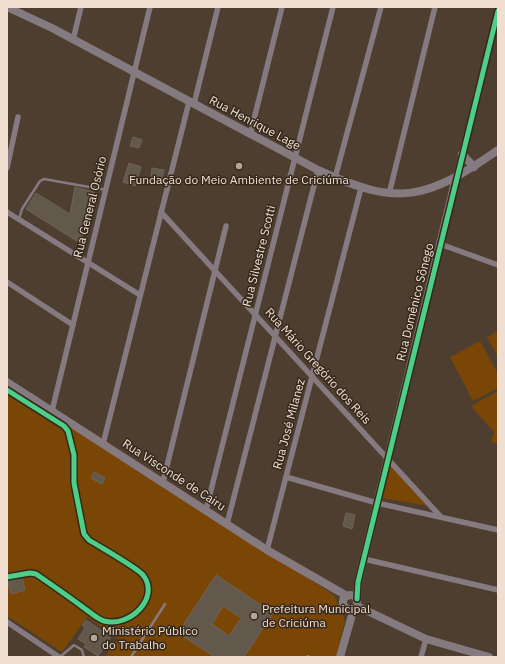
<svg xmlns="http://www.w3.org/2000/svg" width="505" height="664" font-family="'IBM Plex Sans',sans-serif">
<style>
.green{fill:#794606}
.building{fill:#62584b;stroke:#6f6457;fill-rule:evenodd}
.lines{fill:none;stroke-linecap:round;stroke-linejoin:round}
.lane{stroke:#847a80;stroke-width:2.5}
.street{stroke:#847a80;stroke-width:5.5}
.secondary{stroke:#857a7f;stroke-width:8}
.cycleway-casing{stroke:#35281c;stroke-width:8}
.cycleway{stroke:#4dcf88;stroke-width:5}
.poi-dot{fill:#b7a698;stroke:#35281c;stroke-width:1.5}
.labels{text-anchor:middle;stroke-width:3;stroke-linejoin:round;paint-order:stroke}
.street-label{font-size:12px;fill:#f0ded0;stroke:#35281c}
.poi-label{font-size:12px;fill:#f0ded0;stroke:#35281c;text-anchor:start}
</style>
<rect width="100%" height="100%" fill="#4d3e30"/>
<g class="green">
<polygon points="498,331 498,357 487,337"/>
<polygon points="480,341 498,374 498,388 473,401 450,357"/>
<polygon points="7,386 334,595 345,621 336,657 105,657 118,639 87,617 62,652 7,616"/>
<polygon points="498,391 498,444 491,442 494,432 471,406"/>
<polygon points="391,465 429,506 382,498"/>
</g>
<g class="building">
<polygon points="133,137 142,140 139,148 130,146"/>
<polygon points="129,163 141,167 135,186 123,182"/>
<polygon points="152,168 164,170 162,179 151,176"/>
<polygon points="75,187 94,192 80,243 26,209 36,193 70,214"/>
<polygon points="94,472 105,478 102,484 91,478"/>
<polygon points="346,513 355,515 352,529 343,526"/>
<path d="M 216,575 L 273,613 L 244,657 L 215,657 L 178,633 ZM 223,606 L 241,618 L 229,636 L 212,624 Z"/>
<polygon points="22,576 25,590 11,594 7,579"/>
<polygon points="86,620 111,637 98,656 84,647 86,644 78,639 85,628 82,625"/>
</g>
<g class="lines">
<g class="lane">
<polyline points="19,219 22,209 40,181 44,179 106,190"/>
<polyline points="308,656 310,657"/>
<polyline points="60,657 74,645 82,650 84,657"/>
<polyline points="131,657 165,604"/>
</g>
<g class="street">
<polyline points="73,40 81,7"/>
<polyline points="194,104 218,7"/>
<polyline points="250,135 282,7"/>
<polyline points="7,168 18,117"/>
<polyline points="456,177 498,11"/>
<polyline points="335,178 381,7"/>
<polyline points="389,194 435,7"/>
<polyline points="7,212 140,295"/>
<polyline points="161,212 441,517"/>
<polyline points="440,244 498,265"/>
<polyline points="7,282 73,325"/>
<polyline points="52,411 150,7"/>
<polyline points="103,444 189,102"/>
<polyline points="286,477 377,503 498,530"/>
<polyline points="163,482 226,226"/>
<polyline points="206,510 333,7"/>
<polyline points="227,524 318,170"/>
<polyline points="267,550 361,188"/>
<polyline points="364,559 498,590"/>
<polyline points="7,622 59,657"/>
<polyline points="421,657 426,639"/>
</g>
<g class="secondary">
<path d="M 7,7 L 52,28 L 318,170 C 399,207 426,200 498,150"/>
<polyline points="462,154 474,167"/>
<polyline points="7,382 267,550 347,596"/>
<circle cx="350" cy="602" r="7"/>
<polyline points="357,599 358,582 456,178"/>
<polyline points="357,606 426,639 489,657"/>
<polyline points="340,657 354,608"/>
</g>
<g class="cycleway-casing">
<g id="cycleway">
<path d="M 7,390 L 64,426 L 68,431 L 74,455 L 74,483 L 84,534 L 89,540 C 100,547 136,567 143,575 C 161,598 129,628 104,621 C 97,619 90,612 84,608 C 68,596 52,585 36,574 L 30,573 L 7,577"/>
<polyline points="357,599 358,582 498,11"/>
</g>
</g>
<use href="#cycleway" class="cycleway"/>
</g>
<g class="poi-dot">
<circle cx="239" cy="166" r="4"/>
<circle cx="254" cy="616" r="4"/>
<circle cx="94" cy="638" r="4"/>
</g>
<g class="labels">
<g class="street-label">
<text transform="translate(255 123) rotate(28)" y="4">Rua Henrique Lage</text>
<text transform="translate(90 207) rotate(-76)" y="4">Rua General Osório</text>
<text transform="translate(259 256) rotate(-76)" y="4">Rua Silvestre Scotti</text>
<text transform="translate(415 302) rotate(-76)" y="4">Rua Domênico Sônego</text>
<text transform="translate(318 366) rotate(48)" y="4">Rua Mário Gregório dos Reis</text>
<text transform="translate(289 424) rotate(-75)" y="4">Rua José Milanez</text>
<text transform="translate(174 475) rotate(33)" y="4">Rua Visconde de Cairu</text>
</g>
<g class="poi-label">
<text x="239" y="184" text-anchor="middle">Fundação do Meio Ambiente de Criciúma</text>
<text x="262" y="613">Prefeitura Municipal<tspan x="262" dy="14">de Criciúma</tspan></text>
<text x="102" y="635">Ministério Público<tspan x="102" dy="14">do Trabalho</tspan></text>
</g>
</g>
<rect width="505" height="664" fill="none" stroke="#f0ded0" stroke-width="16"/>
</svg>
